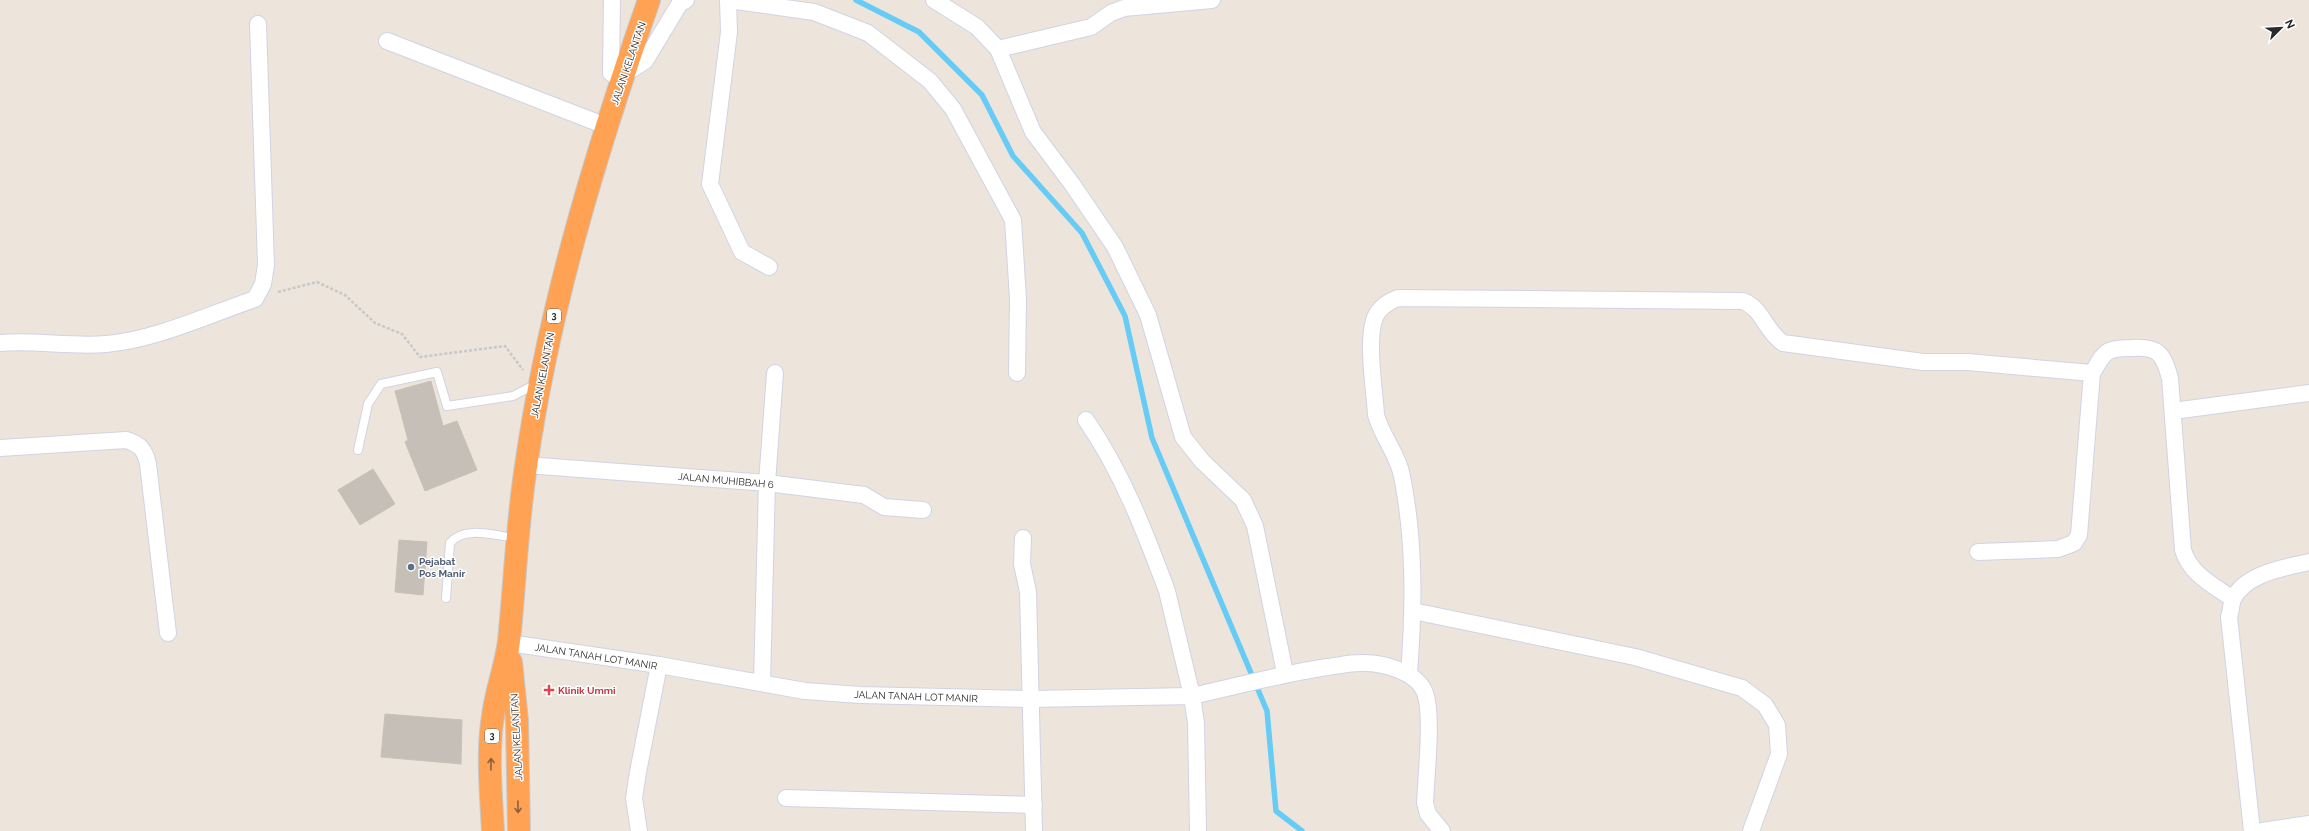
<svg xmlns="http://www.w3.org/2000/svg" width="2309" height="831" font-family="Raleway,sans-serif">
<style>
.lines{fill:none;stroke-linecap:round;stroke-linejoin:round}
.stream{stroke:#67ccf5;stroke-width:5.5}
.building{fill:#c5bfb7;stroke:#c8c2b4}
.lane-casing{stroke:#d0d3e4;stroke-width:10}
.street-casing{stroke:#d0d3e4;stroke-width:18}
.highway-casing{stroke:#c8c8c8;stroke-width:24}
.path{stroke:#c8c8c8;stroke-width:2.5;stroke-dasharray:3 2;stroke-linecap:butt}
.lane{stroke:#fff;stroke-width:8}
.street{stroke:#fff;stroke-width:16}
.highway{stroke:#ffa254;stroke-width:22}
.oneway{stroke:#8a603d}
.service-dot{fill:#5c6f8a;stroke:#fff;stroke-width:1.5}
.health-dot{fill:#e0444e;stroke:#fff;stroke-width:1.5}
.labels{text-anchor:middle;stroke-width:3;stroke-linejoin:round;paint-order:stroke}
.shield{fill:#fff;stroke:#6a6a6a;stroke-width:1}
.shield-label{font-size:9px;font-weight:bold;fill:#2a2a2a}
.street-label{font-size:10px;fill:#2a2a2a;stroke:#fff}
.service-label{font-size:10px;font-weight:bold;fill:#4e5e75;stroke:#fff;text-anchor:start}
.health-label{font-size:10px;font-weight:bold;fill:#be3a42;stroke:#fff;text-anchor:start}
</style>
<rect width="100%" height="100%" fill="#ede5db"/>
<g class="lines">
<polyline class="stream" points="856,0 919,32 982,95 1013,156 1082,233 1125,316 1152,438 1267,711 1276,811 1302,831"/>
</g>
<g class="building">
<polygon points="431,381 443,426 457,421 477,470 425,491 405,442 408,440 395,391"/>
<polygon points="373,469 395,504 360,525 338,490"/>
<polygon points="399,540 427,542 423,595 395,592"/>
<polygon points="385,714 462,720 461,764 381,757"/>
</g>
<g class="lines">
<g class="lane-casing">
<g id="lane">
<polyline points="358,450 368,404 381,384 437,372 447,406 513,396 538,383"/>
<path d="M 446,598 L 450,543 C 464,525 496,536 516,538"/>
</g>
</g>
<g class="street-casing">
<g id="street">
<polyline points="612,0 611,73 621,80"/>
<polyline points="728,0 814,12 868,33 930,81 953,109 1013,220 1018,299 1017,373"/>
<polyline points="728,0 729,32 710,184 742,252 769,267"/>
<polyline points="934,0 977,27 998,49 1033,132 1072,184 1115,247 1148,315 1183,437 1202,461 1243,500 1255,526 1285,673"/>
<polyline points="387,41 606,126"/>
<polyline points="998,49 1091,27 1111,13 1124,8 1212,0"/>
<polyline points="623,75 645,61 680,3 686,0"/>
<path d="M 0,343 C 35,340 71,347 106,344 C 155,340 208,315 255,299 L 263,284 L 266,265 L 258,24"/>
<path d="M 2092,373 C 2097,366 2101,355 2109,351 C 2116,348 2124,348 2131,348 C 2158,346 2163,353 2170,378 L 2183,550 C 2190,574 2213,585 2233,599"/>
<polyline points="2173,411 2309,393"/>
<path d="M 1086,420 C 1122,472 1145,532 1167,591 L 1192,696 C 1237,686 1281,674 1327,667 C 1337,666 1349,663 1360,663 C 1381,662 1417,671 1425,693 C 1433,715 1426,777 1425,803 L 1428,814 L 1442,831"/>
<path d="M 0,448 L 126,440 C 140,444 145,450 148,464 L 168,633"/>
<polyline points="526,465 767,483 864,495 884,507 923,510"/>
<polyline points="1023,538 1022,564 1028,592 1034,831"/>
<polyline points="1413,611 1635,657 1742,688 1765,705 1777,725 1779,754 1751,831"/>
<polyline points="509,643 659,665 805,691 860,695 1029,699 1192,696 1196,723 1198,831"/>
<path d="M 1409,674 C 1414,607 1415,542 1402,476 C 1398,454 1382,437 1376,415 C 1375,391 1364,331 1378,312 C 1383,305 1390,301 1398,298 L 1743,301 C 1763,309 1765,331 1783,343 L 1923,362 L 1968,362 L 2092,373 L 2079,535 L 2074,543 L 2058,549 L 1978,552"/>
<polyline points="762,682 767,483 775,373"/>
<polyline points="786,798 1034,805"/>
<polyline points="639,831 634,798 638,772 659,665"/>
<path d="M 2252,831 L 2229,617 C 2231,612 2231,604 2233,599 C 2246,573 2284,568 2309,562"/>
<polyline points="2262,831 2309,824"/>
</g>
</g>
<g class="highway-casing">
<g id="highway">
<polyline points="511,662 517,720 519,831"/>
<path d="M 493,831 C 491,795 487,751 493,716 C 496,690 506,666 509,641 C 515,582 517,524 526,466 C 549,306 596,152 649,0"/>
</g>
</g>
<polyline class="path" points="278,292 317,282 345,295 375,323 402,334 420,357 505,346 523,370"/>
<use href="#lane" class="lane"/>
<use href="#street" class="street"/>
<use href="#highway" class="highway"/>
</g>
<defs><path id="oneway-shaft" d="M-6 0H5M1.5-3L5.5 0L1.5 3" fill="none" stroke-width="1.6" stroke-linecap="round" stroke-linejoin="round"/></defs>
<g class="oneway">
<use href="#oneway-shaft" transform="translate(491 764) rotate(-89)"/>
<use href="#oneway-shaft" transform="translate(518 807) rotate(89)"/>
</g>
<circle class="service-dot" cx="411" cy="567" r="4"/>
<path class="health-dot" d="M547 684h4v4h4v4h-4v4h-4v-4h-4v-4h4z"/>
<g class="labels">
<g class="shield">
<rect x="547" y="309" width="14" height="14" rx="3"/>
<rect x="485" y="729" width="14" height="14" rx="3"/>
</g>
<g class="shield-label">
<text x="554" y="319">3</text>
<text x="492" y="739">3</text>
</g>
<g class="street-label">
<text transform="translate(628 63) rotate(-71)" y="4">JALAN KELANTAN</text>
<text transform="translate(542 375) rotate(-79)" y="4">JALAN KELANTAN</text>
<text transform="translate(726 480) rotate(5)" y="4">JALAN MUHIBBAH 6</text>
<text transform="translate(596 656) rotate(9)" y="4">JALAN TANAH LOT MANIR</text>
<text transform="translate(916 696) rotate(2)" y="4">JALAN TANAH LOT MANIR</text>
<text transform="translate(516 737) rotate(-93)" y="4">JALAN KELANTAN</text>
</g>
<g class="service-label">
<text x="419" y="565">Pejabat<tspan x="419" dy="12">Pos Manir</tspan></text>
</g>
<g class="health-label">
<text x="558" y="694">Klinik Ummi</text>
</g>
</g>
<g transform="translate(2281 28) rotate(66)" stroke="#ffffff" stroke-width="3" paint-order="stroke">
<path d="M0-3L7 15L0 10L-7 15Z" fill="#2a2a2a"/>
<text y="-6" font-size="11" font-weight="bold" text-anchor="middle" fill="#2a2a2a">N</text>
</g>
</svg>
